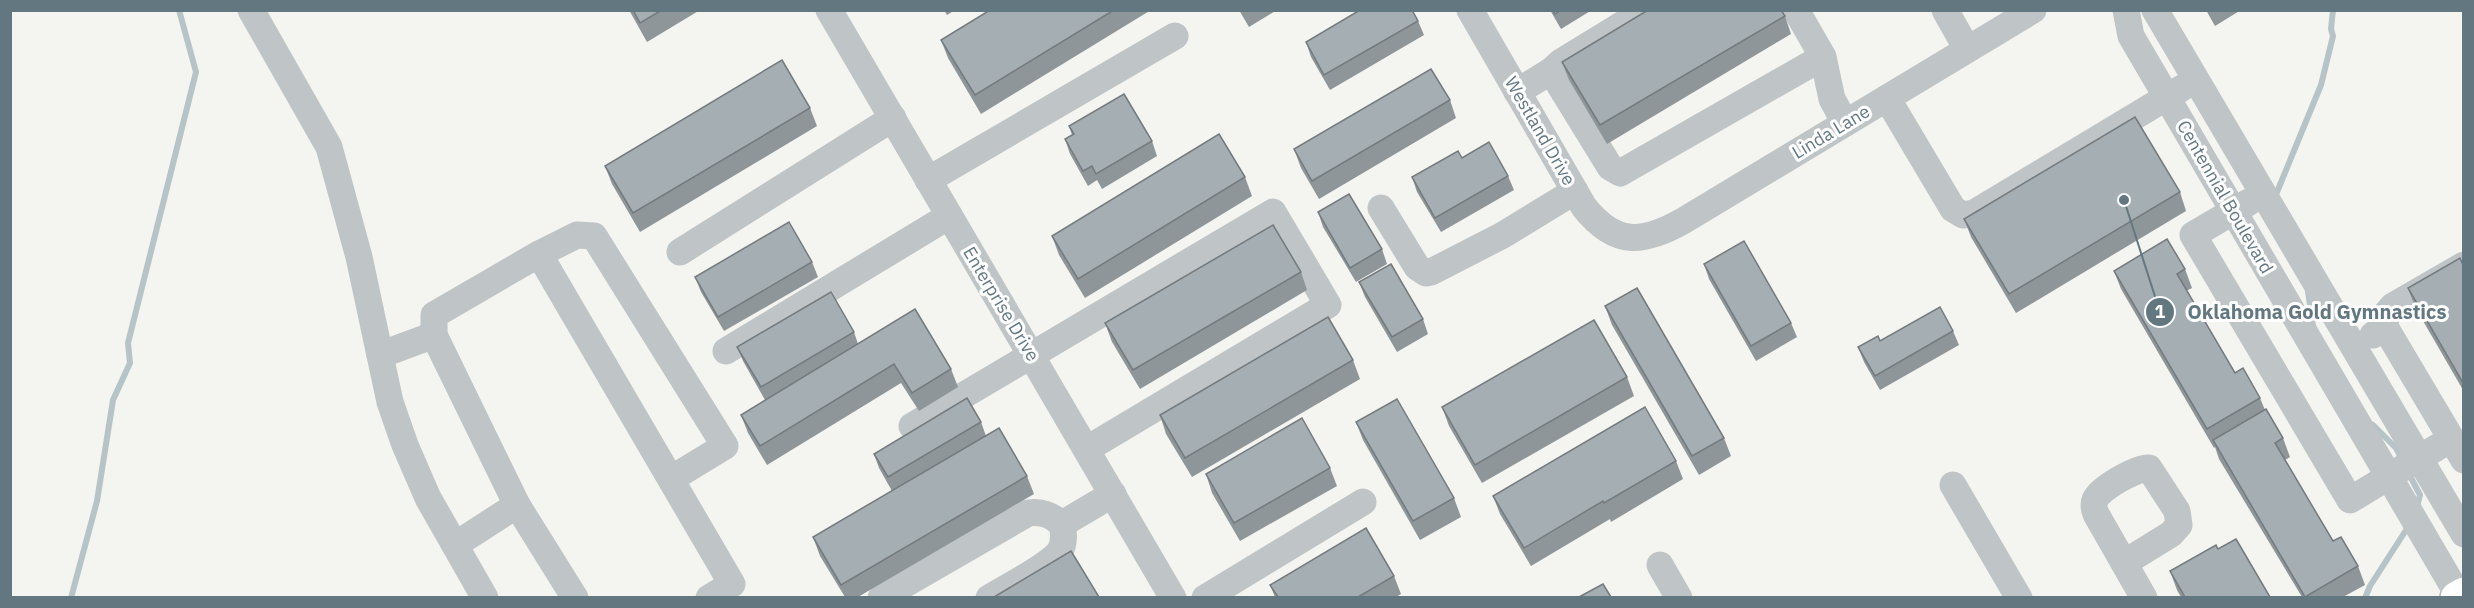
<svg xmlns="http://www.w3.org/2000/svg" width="2474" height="608" font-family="'IBM Plex Sans',sans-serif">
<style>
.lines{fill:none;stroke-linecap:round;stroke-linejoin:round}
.stream{stroke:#b6c4c7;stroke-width:6}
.major-casing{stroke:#b2b7ba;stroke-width:36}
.minor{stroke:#bfc4c6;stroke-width:27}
.major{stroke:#fff;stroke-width:33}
.wall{fill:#8e969a}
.building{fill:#a5afb3;stroke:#747a7d;stroke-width:1.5}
.labels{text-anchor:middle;stroke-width:6;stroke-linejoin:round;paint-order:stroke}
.street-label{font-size:18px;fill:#637781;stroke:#fff}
.leader{fill:none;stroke:#637781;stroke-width:2}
.callout-dot{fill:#637781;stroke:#fff;stroke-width:2}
.mark-label{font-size:18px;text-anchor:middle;font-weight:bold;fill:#fff}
.callout-label{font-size:20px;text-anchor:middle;font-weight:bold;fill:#637781;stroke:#fff;stroke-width:6;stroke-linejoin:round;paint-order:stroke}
</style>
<rect width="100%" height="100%" fill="#f4f4f0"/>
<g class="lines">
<g class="stream">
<polyline points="2275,197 2321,85 2333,36 2331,29 2333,10"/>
<polyline points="2308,291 2313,326"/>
<polyline points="2373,425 2396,448 2402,460"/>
<polyline points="2408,472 2420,495 2417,507"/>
<polyline points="71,598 97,501 113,400 130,363 128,343 196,72 179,10"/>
<polyline points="2365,598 2370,586 2408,527"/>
</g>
<g class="major-casing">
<polyline id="major" points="2457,598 2464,594"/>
</g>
<g class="minor">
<polyline points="251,10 329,147 359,257 390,402 405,445 428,498 485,598"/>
<polyline points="829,10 1173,598"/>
<path d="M 1470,10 L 1584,207 C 1615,246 1642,244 1683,221 L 2033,10"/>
<polyline points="1796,10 1823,57"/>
<polyline points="1945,10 1967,49"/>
<polyline points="2126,10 2131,36 2460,598"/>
<polyline points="2155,10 2464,534"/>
<polyline points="1551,71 1561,62 1646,10"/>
<polyline points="1517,92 1551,71 1610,167 1620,173 1823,57 1832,99 1845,123"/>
<polyline points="1887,98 1953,209 1963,215 1974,213 2182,88"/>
<polyline points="928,180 1175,36"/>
<polyline points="2249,202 2193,235 2350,500 2451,439"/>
<polyline points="1381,208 1417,267 1426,273 1431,272 1503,235 1575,191"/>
<polyline points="680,252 893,118"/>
<polyline points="539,254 577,235 594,236 725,446 671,479"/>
<polyline points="2385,327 2464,460"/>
<polyline points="434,335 434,315 539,254 732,584 709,598"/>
<polyline points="2373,335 2385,327 2386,314 2393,306 2464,265"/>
<polyline points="726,351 949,216"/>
<polyline points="380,355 434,335 517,505 455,545"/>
<polyline points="912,426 1273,212 1328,305 1087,449"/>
<polyline points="1953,485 2019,598"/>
<polyline points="517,505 575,598"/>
<polyline points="1062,524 1113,494"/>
<path d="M 2124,563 L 2171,534 L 2179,525 L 2177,511 L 2149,468 C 2136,468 2100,488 2095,500 C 2093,505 2094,509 2096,514 L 2144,598"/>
<polyline points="1660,565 1679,598"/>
<path d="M 881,598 L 1028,513 C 1042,511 1051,515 1062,524 C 1064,533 1065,542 1060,551 C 1049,566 1007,587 989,598"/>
<polyline points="1205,598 1363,502"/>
</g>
<use href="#major" class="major"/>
</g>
<g class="wall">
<polygon points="629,10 700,10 647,42"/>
<polygon points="944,10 955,10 947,15"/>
<polygon points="990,10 1151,10 981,114 948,58 941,40"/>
<polygon points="1239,10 1277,10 1249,27"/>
<polygon points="1550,10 1592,10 1561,29"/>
<polygon points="2206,10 2241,10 2215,26"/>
<polygon points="1785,16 1791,34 1607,144 1569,80 1562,62"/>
<polygon points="1418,21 1424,35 1330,90 1311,57 1306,42"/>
<polygon points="1450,100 1456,118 1319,199 1301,168 1294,149"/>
<polygon points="810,108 817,126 640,232 612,184 605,166"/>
<polygon points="1069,126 1152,141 1157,156 1102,189 1097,180 1088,186 1070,154 1065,139 1072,135"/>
<polygon points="1508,176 1514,190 1441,232 1417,192 1412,177"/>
<polygon points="1245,177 1252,196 1085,298 1059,255 1052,236"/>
<polygon points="2180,192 2186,211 2016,313 1971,237 1964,219"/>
<polygon points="1318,212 1382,249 1387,264 1356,282 1323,227"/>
<polygon points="812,262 818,277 724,331 701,292 695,277"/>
<polygon points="1704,264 1791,323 1797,337 1756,361 1709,279"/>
<polygon points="2463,265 2463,390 2415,307 2408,288"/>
<polygon points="2185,269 2192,288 2186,291 2235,373 2260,398 2265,410 2283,438 2290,457 2285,460 2333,541 2358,566 2365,585 2343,597 2302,597 2219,459 2215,447 2214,448 2121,289 2114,271"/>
<polygon points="1301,272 1307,290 1140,389 1112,342 1105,323"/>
<polygon points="1359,282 1423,319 1428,334 1397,352 1365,297"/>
<polygon points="1605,306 1724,438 1731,456 1699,475 1612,325"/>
<polygon points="1953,331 1959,345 1880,390 1864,362 1858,347 1880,341"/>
<polygon points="854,332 858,344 951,369 958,387 919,411 901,383 767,465 748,433 741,415 765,400 743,361 737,347"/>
<polygon points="1353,360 1360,379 1192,477 1166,434 1160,415"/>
<polygon points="1627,377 1634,396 1482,483 1449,426 1442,407"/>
<polygon points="981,422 986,436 1027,476 1034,494 858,597 845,597 820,556 813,537 892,491 879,468 874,454"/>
<polygon points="1356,422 1454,498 1461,517 1420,540 1363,440"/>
<polygon points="1676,461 1683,479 1611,522 1610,519 1531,566 1500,514 1493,496"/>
<polygon points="1330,468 1337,486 1240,541 1212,493 1206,474"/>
<polygon points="2218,549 2270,597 2181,597 2177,590 2170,571"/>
<polygon points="1394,576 1401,594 1396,597 1275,597 1270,585"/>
</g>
<g class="building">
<polygon points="633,10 662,10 640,23"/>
<polygon points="990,10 1114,10 975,95 941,40"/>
<polygon points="1360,10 1412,10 1418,21 1324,75 1306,42"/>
<polygon points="1553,10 1561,10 1555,14"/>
<polygon points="1648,10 1781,10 1785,16 1600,125 1562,62"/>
<polygon points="782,60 810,108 633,213 605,166"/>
<polygon points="1431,69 1450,100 1312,181 1294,149"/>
<polygon points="1124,94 1152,141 1096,174 1092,166 1083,171 1065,139 1074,134 1069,126"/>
<polygon points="2135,117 2180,192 2009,294 1964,219"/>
<polygon points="1219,134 1245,177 1078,279 1052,236"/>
<polygon points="1489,142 1508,176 1435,218 1412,177 1458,151 1462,158"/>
<polygon points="1349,194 1382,249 1350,268 1318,212"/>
<polygon points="789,222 812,262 718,317 695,277"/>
<polygon points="1273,225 1301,272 1133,370 1105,323"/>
<polygon points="2167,239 2185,269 2177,274 2235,373 2243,368 2260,398 2207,429 2114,271"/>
<polygon points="1744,241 1791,323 1751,346 1704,264"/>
<polygon points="2460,258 2463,265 2463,383 2408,288"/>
<polygon points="1391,264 1423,319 1392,337 1359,282"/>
<polygon points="1637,288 1724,438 1692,456 1605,306"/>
<polygon points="831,292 854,332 761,387 737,347"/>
<polygon points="1940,307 1953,331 1875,376 1858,347 1878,336 1880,341"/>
<polygon points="915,309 951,369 912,393 894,364 760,446 741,415"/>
<polygon points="1328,317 1353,360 1185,458 1160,415"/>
<polygon points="1594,320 1627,377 1475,465 1442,407"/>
<polygon points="967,398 981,422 888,477 874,454"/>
<polygon points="1397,399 1454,498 1413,521 1356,422"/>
<polygon points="1645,407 1676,461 1604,503 1603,501 1524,548 1493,496"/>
<polygon points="2266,409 2283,438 2275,443 2333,541 2341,537 2358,566 2305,597 2213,440"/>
<polygon points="1302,418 1330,468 1234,523 1206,474"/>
<polygon points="999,428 1027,476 841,585 813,537"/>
<polygon points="1366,528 1394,576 1358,597 1278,597 1270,585"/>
<polygon points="2236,539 2270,597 2185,597 2170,571 2216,545 2218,549"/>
<polygon points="1071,551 1099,597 994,597"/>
<polygon points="1603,584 1611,597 1579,597"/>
</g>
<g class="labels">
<g class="street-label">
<text transform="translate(1540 131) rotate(60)" y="6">Westland Drive</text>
<text transform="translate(1831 132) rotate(-31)" y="6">Linda Lane</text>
<text transform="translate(2225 197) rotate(60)" y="6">Centennial Boulevard</text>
<text transform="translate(1001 304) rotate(59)" y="6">Enterprise Drive</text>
</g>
</g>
<path class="leader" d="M2124 200L2160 312"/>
<g class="callout-dot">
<circle cx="2124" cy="200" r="6"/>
<circle cx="2160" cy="312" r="15"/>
</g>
<g class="mark-label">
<text x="2160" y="318">1</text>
</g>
<g class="callout-label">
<text x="2317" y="319">Oklahoma Gold Gymnastics</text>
</g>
<rect width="2474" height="608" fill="none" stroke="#637781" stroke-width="24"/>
</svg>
